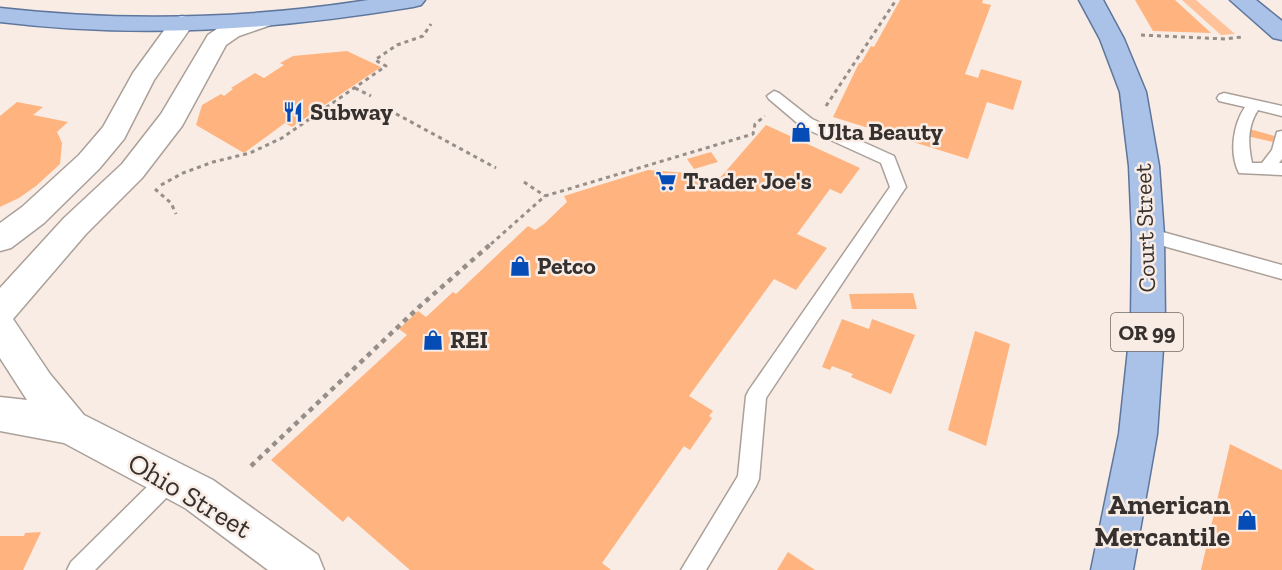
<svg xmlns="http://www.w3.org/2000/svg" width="1282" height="570" font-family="'Zilla Slab',serif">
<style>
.green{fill:#fec198}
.building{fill:#ffb37f}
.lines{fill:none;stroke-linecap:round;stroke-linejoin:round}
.service-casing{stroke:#aba099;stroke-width:3}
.tertiary-casing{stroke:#aba099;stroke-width:3}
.primary-casing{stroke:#5e759c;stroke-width:3}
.path-far1{stroke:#968e88;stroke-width:3;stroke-dasharray:4 4;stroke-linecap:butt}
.path{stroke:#968e88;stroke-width:4.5;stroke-dasharray:5 5;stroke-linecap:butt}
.service{fill:#fff;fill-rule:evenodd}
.tertiary{fill:#fff;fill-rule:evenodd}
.primary{fill:#abc2e8;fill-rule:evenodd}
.labels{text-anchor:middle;stroke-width:5;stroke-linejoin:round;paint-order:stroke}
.shield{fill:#f8ece4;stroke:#706965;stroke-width:1.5}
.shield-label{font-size:22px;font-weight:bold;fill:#36312e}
.poi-label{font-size:24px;font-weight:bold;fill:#36312e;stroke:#f8ece4;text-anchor:start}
.street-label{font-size:24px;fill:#36312e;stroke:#f8ece4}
.near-street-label{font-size:28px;fill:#36312e;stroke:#f8ece4}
.near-poi-label{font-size:28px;font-weight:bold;fill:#36312e;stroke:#f8ece4;text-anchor:end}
</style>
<rect width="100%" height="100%" fill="#f8ece4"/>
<polygon class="green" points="1182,0 1196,0 1235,34 1221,35"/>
<g class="building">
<polygon points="900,0 983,0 982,3 991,5 965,74 978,78 981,69 1022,81 1013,110 987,102 968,159 833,117 859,63 861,63 871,46 874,47"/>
<polygon points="1135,0 1175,0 1211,33 1153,31"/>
<polygon points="347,51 381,67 292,127 285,123 244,153 196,125 202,105 221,94 224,96 233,89 231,88 255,73 264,78 284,65 280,63 293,56"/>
<polygon points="17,102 43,107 33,115 68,122 57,132 62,143 60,164 36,186 19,198 0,207 0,116"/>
<polygon points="766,125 860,168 841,194 830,189 797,234 827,248 796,290 774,279 689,396 713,411 709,416 712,418 690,450 684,446 602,563 611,570 410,570 348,516 343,522 271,460 407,335 399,329 418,311 426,317 453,292 456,294 528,226 535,230 544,224 567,202 564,196 648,170 687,173 713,186"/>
<polygon points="1246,128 1278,137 1278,143 1251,137 1246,134"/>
<polygon points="711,152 718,162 694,169 687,159"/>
<polygon points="913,293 917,309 852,309 849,294"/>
<polygon points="842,319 869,329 872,319 915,335 891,394 851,377 853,374 832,366 830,370 822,367"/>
<polygon points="975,331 1010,344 986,446 948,430"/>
<polygon points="1230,444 1282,470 1282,570 1201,570"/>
<polygon points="41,532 23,570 0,570 0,536 24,536 25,533"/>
<polygon points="788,552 815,570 777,570"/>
</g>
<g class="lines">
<g class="service-casing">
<g id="service">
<polygon points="774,91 779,93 812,119 894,156 906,187 766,398 759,479 756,486 706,570 681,570 738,476 746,396 749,390 890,187 881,163 802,127 769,99 767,96"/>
<path d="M 1224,93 L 1282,106 L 1282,116 L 1258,110 C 1247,127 1248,145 1252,163 L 1262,163 L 1272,150 L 1277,132 L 1282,131 L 1282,159 L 1279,163 L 1282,163 L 1282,175 L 1239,173 C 1229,153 1233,125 1245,107 L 1219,101 L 1217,98 L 1219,95 Z"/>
<polygon points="1148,228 1282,265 1282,279 1142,240 1139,235 1142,230"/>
<polygon points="170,469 178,472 181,479 178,486 95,570 67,570 71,562 162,472"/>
</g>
</g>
<g class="tertiary-casing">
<g id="tertiary">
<polygon points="262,13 271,15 274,20 271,25 239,36 226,45 182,126 142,178 86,234 13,319 50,374 84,415 213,480 318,555 324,570 268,570 185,508 64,443 0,431 0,397 27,400 0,358 0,288 64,218 122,164 161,114 208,35 221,26"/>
<polygon points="182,16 191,18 194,23 154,80 124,139 99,169 44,223 11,248 0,251 0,223 22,207 79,155 103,127 133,73 173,18"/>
</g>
</g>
<g class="primary-casing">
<g id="primary">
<path d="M 368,0 L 425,0 L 421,5 L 413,7 C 273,30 141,39 0,22 L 0,8 C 123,22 246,19 368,0 Z"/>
<polygon points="1079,0 1103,0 1124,39 1146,92 1159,166 1164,235 1165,321 1157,434 1133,570 1091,570 1119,434 1131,321 1132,235 1129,166 1120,92 1100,39"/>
<polygon points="1230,0 1256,0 1282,21 1282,40 1273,38"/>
</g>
</g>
<g class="path-far1">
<polyline points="1141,35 1225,39 1242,37"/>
<polyline points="355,88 371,96"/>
<polyline points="826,106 896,0"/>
<polyline points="389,110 496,168"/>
<polyline points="524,182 545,196"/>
<polyline points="161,185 183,173 213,162 250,153 282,138 386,66 375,60 397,45 423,36 431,24"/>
<polyline points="155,189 171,203 176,214"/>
<polyline points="491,244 545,196 753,134 755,124 765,116"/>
</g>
<polyline class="path" points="251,466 419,307 493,242"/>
<use href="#service" class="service"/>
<use href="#tertiary" class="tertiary"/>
<use href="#primary" class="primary"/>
</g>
<defs>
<g id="restaurant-bare" transform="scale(1.62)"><path d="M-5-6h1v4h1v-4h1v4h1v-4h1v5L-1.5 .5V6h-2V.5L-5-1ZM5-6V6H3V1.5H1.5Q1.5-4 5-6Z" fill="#064cb7" stroke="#f8ece4" stroke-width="2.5" paint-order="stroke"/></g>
<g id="shop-bare" transform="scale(1.62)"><path d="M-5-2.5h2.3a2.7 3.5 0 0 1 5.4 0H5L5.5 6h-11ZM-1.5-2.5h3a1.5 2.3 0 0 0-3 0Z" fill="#064cb7" stroke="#f8ece4" stroke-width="2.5" paint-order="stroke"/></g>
<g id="supermarket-bare" transform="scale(1.62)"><path d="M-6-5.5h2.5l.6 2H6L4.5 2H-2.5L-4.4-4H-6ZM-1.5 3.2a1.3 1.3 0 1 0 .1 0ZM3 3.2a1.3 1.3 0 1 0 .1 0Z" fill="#064cb7" stroke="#f8ece4" stroke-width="2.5" paint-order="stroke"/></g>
</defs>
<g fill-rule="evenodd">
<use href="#restaurant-bare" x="293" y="112"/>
<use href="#shop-bare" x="801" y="132"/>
<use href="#supermarket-bare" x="666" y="181"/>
<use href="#shop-bare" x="520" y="266"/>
<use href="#shop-bare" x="433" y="340"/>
<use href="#shop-bare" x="1247" y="520"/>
</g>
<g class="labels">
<rect class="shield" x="1111" y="313" width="72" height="38" rx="4.5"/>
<g class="shield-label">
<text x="1147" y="340">OR 99</text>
</g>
<g class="poi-label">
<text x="310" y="120">Subway</text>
<text x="818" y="140">Ulta Beauty</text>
<text x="683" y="189">Trader Joe's</text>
<text x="537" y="274">Petco</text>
<text x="450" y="348">REI</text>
</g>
<g class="street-label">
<text transform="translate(1145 228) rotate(-92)" y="8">Court Street</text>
</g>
<g class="near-street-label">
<text transform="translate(190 495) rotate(31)" y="10">Ohio Street</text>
</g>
<g class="near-poi-label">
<text x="1230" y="514">American<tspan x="1230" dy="32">Mercantile</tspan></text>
</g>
</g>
</svg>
